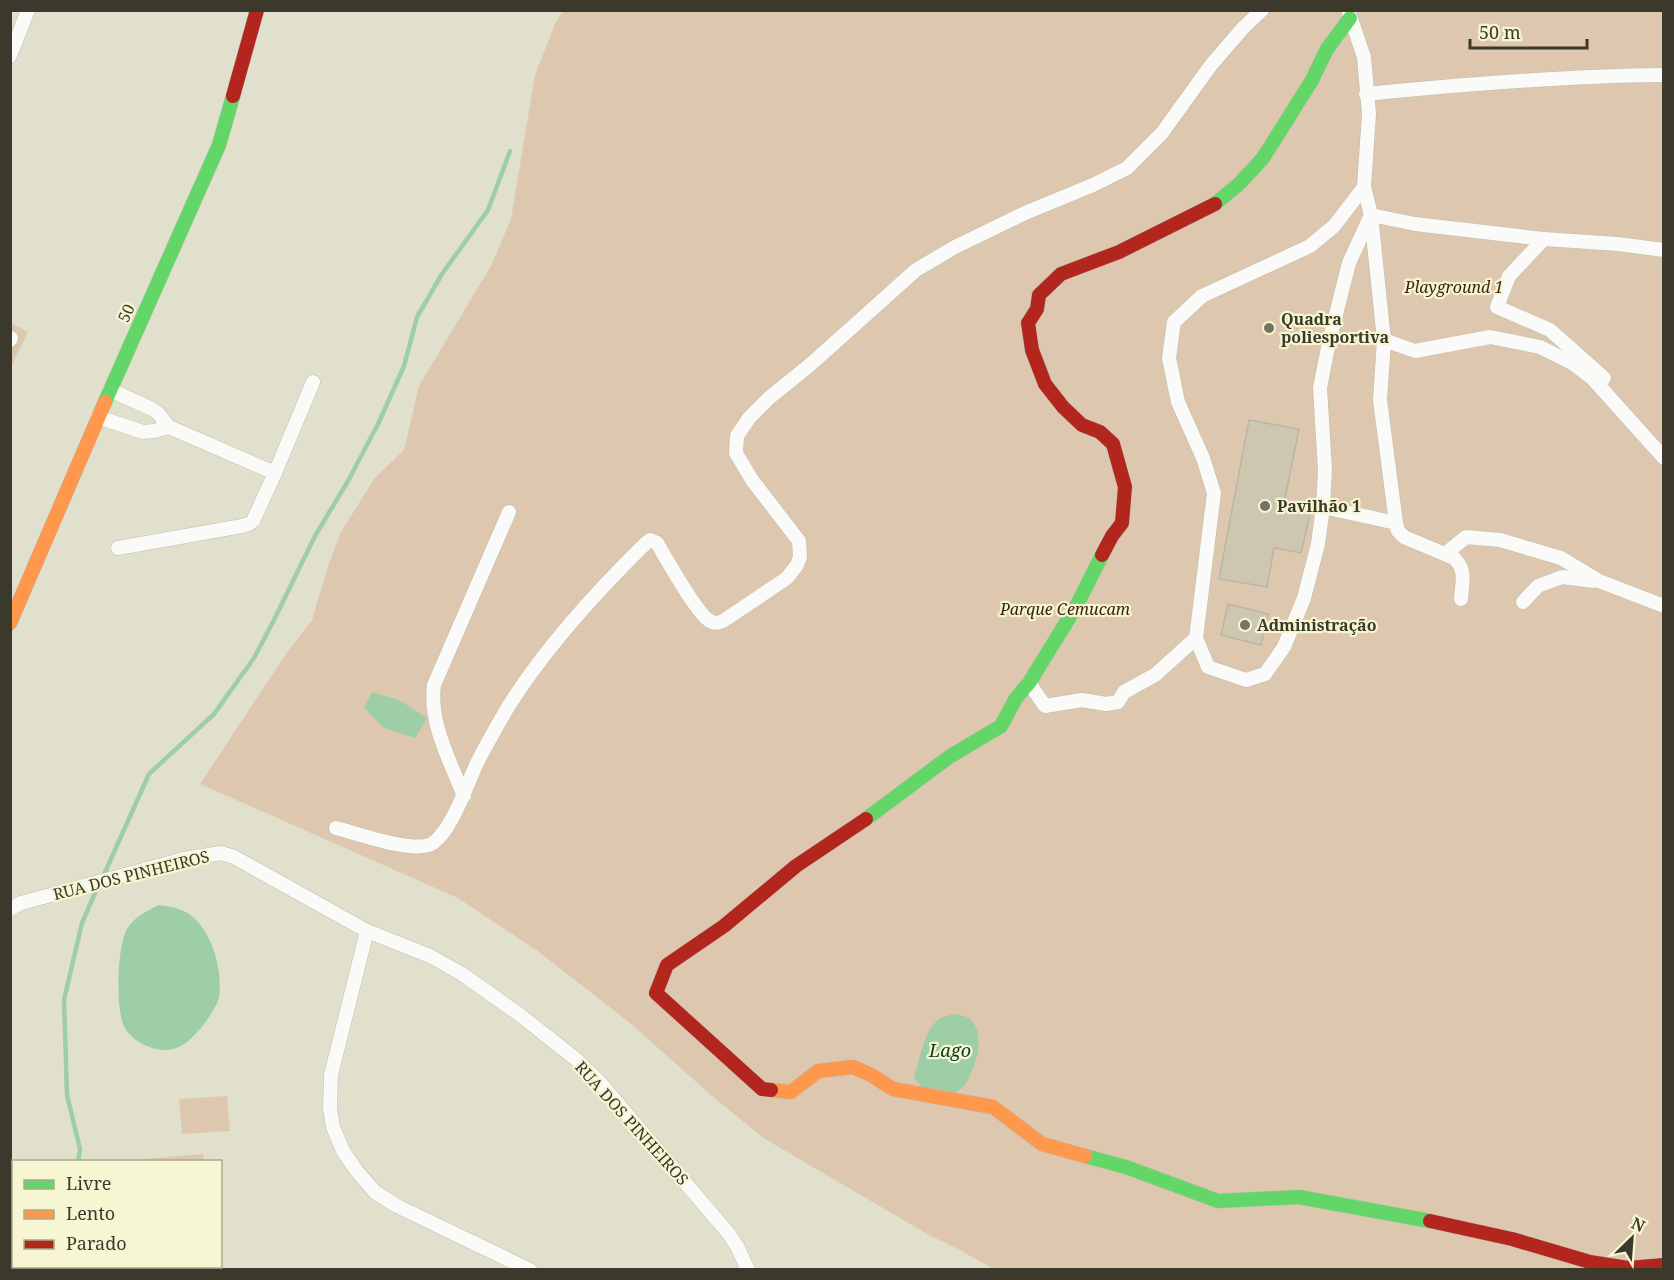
<svg xmlns="http://www.w3.org/2000/svg" width="1674" height="1280" font-family="'Noto Serif',serif">
<style>
.green{fill:#ddc7ae}
.water{fill:#9ecea5}
.lines{fill:none;stroke-linecap:round;stroke-linejoin:round}
.stream{stroke:#9ecea5;stroke-width:4.5}
.building{fill:#cec7b0;stroke:#b9b6a7;stroke-width:1.5}
.street-casing{stroke:#bfbeaf;stroke-width:15}
.fast-casing{stroke:#bfbeaf;stroke-width:15}
.slow-casing{stroke:#bfbeaf;stroke-width:15}
.jam-casing{stroke:#bfbeaf;stroke-width:15}
.street{stroke:#fafaf8;stroke-width:14}
.fast{stroke:#63d668;stroke-width:14}
.slow{stroke:#ff974d;stroke-width:14}
.jam{stroke:#b3261e;stroke-width:14}
.poi-dot{fill:#747364;stroke:#f6f6d2;stroke-width:2}
.labels{text-anchor:middle;stroke-width:4.5;stroke-linejoin:round;paint-order:stroke}
.park-label{font-size:16px;font-style:italic;fill:#3c230c;stroke:#f6f6d2}
.street-label{font-size:16px;fill:#3a392b;stroke:#f6f6d2}
.poi-label{font-size:16px;font-weight:bold;fill:#3a392b;stroke:#f6f6d2;text-anchor:start}
.water-label{font-size:18px;font-style:italic;fill:#043b1b;stroke:#f6f6d2}
</style>
<rect width="100%" height="100%" fill="#e1e0cd"/>
<g class="green">
<polygon points="563,11 1663,11 1663,1269 994,1269 956,1248 929,1235 765,1139 712,1096 630,1023 539,952 458,898 200,784 286,654 312,620 329,563 341,532 374,479 404,450 419,386 491,266 511,219 535,75 555,24"/>
<polygon points="11,323 28,332 11,367"/>
<polygon points="227,1096 230,1131 182,1134 179,1099"/>
<polygon points="203,1154 204,1161 144,1161 144,1159"/>
</g>
<g class="water">
<polygon points="372,692 399,700 427,718 415,738 384,728 364,708"/>
<path d="M 159,905 C 172,907 184,909 193,917 C 213,934 223,972 219,997 C 217,1007 207,1020 201,1028 C 191,1039 183,1048 168,1050 C 151,1051 129,1040 123,1024 C 116,1005 117,947 127,929 C 134,917 148,910 159,905 Z"/>
<path d="M 955,1014 C 959,1015 966,1016 969,1018 C 988,1033 975,1072 963,1087 C 960,1090 955,1093 952,1096 L 925,1091 L 914,1078 C 920,1060 924,1027 941,1018 C 945,1016 951,1015 955,1014 Z"/>
</g>
<g class="lines">
<g class="stream">
<polyline points="102,879 149,774 214,714 254,658 273,622 315,536 348,481 379,422 404,366 417,317 442,274 488,210 510,151"/>
<polyline points="78,1162 80,1149 67,1095 64,1000 82,923 98,886"/>
</g>
</g>
<g class="building">
<polygon points="1249,420 1299,429 1284,503 1311,509 1301,553 1274,548 1267,587 1219,579"/>
<polygon points="1228,604 1268,614 1261,645 1221,635"/>
</g>
<g class="lines">
<g class="street-casing">
<g id="street">
<path d="M 1349,13 L 1364,57 L 1369,114 L 1364,187 L 1371,215 L 1384,340 L 1380,400 L 1396,523 L 1398,531 L 1404,537 L 1454,558 C 1467,571 1462,582 1461,599"/>
<polyline points="10,56 28,10"/>
<path d="M 1366,94 C 1465,84 1564,76 1664,75"/>
<polyline points="1364,187 1334,226 1310,246 1202,296 1174,322 1169,358 1178,402 1203,458 1214,493 1196,638 1208,667 1246,680 1265,674 1284,647 1304,598 1318,544 1323,507 1325,470 1320,388 1329,342 1349,263 1371,215 1415,224 1544,239 1618,244 1664,250"/>
<polyline points="1544,239 1509,276 1497,307 1550,330 1604,378"/>
<polyline points="10,340 11,338"/>
<polyline points="1384,340 1415,351 1490,337 1540,347 1572,363 1593,379 1664,458"/>
<polyline points="110,390 152,409 158,413 169,427 275,473"/>
<polyline points="98,417 143,432 154,431 169,427"/>
<polyline points="1323,507 1396,523"/>
<polyline points="118,548 242,526 249,524 253,521 275,473 313,382"/>
<polyline points="1445,554 1466,537 1500,540 1561,558 1599,581 1664,606"/>
<polyline points="1523,602 1538,586 1562,577 1594,581"/>
<polyline points="1029,683 1045,706 1082,700 1106,704 1118,702 1124,692 1155,675 1196,638"/>
<path d="M 464,796 C 450,761 429,723 434,685 L 509,512"/>
<path d="M 336,828 C 357,833 415,855 433,843 C 452,830 467,784 477,763 C 486,745 497,726 508,707 C 545,648 596,592 646,543 L 650,540 L 657,543 C 666,558 697,614 710,621 C 714,624 718,623 723,621 L 787,578 L 797,565 L 800,557 L 799,541 L 752,480 L 736,453 L 737,436 L 749,418 L 769,398 L 811,364 L 916,270 L 955,247 L 1025,213 L 1093,185 L 1127,168 L 1162,133 L 1211,65 L 1243,28 L 1262,10"/>
<polyline points="10,909 21,903 184,859 221,853 234,857 367,931 430,956 462,974 520,1015 577,1060 602,1085 729,1234 738,1248 748,1270"/>
<polyline points="367,931 331,1075 330,1108 333,1127 343,1151 356,1170 375,1192 397,1206 530,1270"/>
</g>
</g>
<g class="fast-casing">
<g id="fast">
<polyline points="1215,204 1240,183 1263,158 1312,80 1327,49 1350,18"/>
<polyline points="105,402 219,145 233,96"/>
<polyline points="866,819 949,757 1001,726 1016,698 1029,683 1077,605 1102,555"/>
<polyline points="1085,1156 1126,1167 1218,1201 1299,1197 1430,1221"/>
</g>
</g>
<g class="slow-casing">
<g id="slow">
<polyline points="10,623 105,402"/>
<polyline points="771,1090 791,1092 818,1071 853,1067 871,1075 893,1089 993,1107 1042,1144 1085,1156"/>
</g>
</g>
<g class="jam-casing">
<g id="jam">
<polyline points="233,96 257,10"/>
<polyline points="1102,555 1112,536 1122,523 1125,487 1113,444 1100,432 1082,425 1063,407 1045,384 1032,350 1028,323 1037,309 1039,295 1061,274 1119,252 1215,204"/>
<polyline points="771,1090 762,1089 656,993 667,965 724,926 796,866 866,819"/>
<polyline points="1430,1221 1512,1239 1590,1262 1628,1268 1664,1265"/>
</g>
</g>
<use href="#street" class="street"/>
<use href="#fast" class="fast"/>
<use href="#slow" class="slow"/>
<use href="#jam" class="jam"/>
</g>
<g class="poi-dot">
<circle cx="1269" cy="328" r="6"/>
<circle cx="1265" cy="506" r="6"/>
<circle cx="1245" cy="625" r="6"/>
</g>
<g class="labels">
<g class="park-label">
<text x="1454" y="293">Playground 1</text>
<text x="1065" y="615">Parque Cemucam</text>
</g>
<g class="street-label">
<text transform="translate(126 313) rotate(-66)" y="6">50</text>
<text transform="translate(131 875) rotate(-14)" y="6">RUA DOS PINHEIROS</text>
<text transform="translate(632 1123) rotate(48)" y="6">RUA DOS PINHEIROS</text>
</g>
<g class="poi-label">
<text x="1281" y="325">Quadra<tspan x="1281" dy="18">poliesportiva</tspan></text>
<text x="1277" y="512">Pavilhão 1</text>
<text x="1257" y="631">Administração</text>
</g>
<g class="water-label">
<text x="950" y="1057">Lago</text>
</g>
</g>
<rect width="1674" height="1280" fill="none" stroke="#3a392b" stroke-width="24"/>
<rect x="12" y="1160" width="210" height="108" fill="#f6f6d2" stroke="#abaa8f" stroke-width="1.5"/>
<rect x="24" y="1180" width="30" height="9" fill="#63d668" stroke="#abaa8f" stroke-width="1.5"/>
<text x="66" y="1190" font-size="18" fill="#3a392b">Livre</text>
<rect x="24" y="1210" width="30" height="9" fill="#ff974d" stroke="#abaa8f" stroke-width="1.5"/>
<text x="66" y="1220" font-size="18" fill="#3a392b">Lento</text>
<rect x="24" y="1240" width="30" height="9" fill="#b3261e" stroke="#abaa8f" stroke-width="1.5"/>
<text x="66" y="1250" font-size="18" fill="#3a392b">Parado</text>
<g transform="translate(1632 1238) rotate(25)" stroke="#f6f6d2" stroke-width="4.5" paint-order="stroke">
<path d="M0-4.5L10 22L0 15L-10 22Z" fill="#3a392b"/>
<text y="-9" font-size="16" font-weight="bold" text-anchor="middle" fill="#3a392b">N</text>
</g>
<path d="M1470 39v9h117v-9" fill="none" stroke="#3a392b" stroke-width="3"/>
<text x="1479" y="39" font-size="18" fill="#3a392b" stroke="#f6f6d2" stroke-width="4.5" paint-order="stroke">50 m</text>
</svg>
